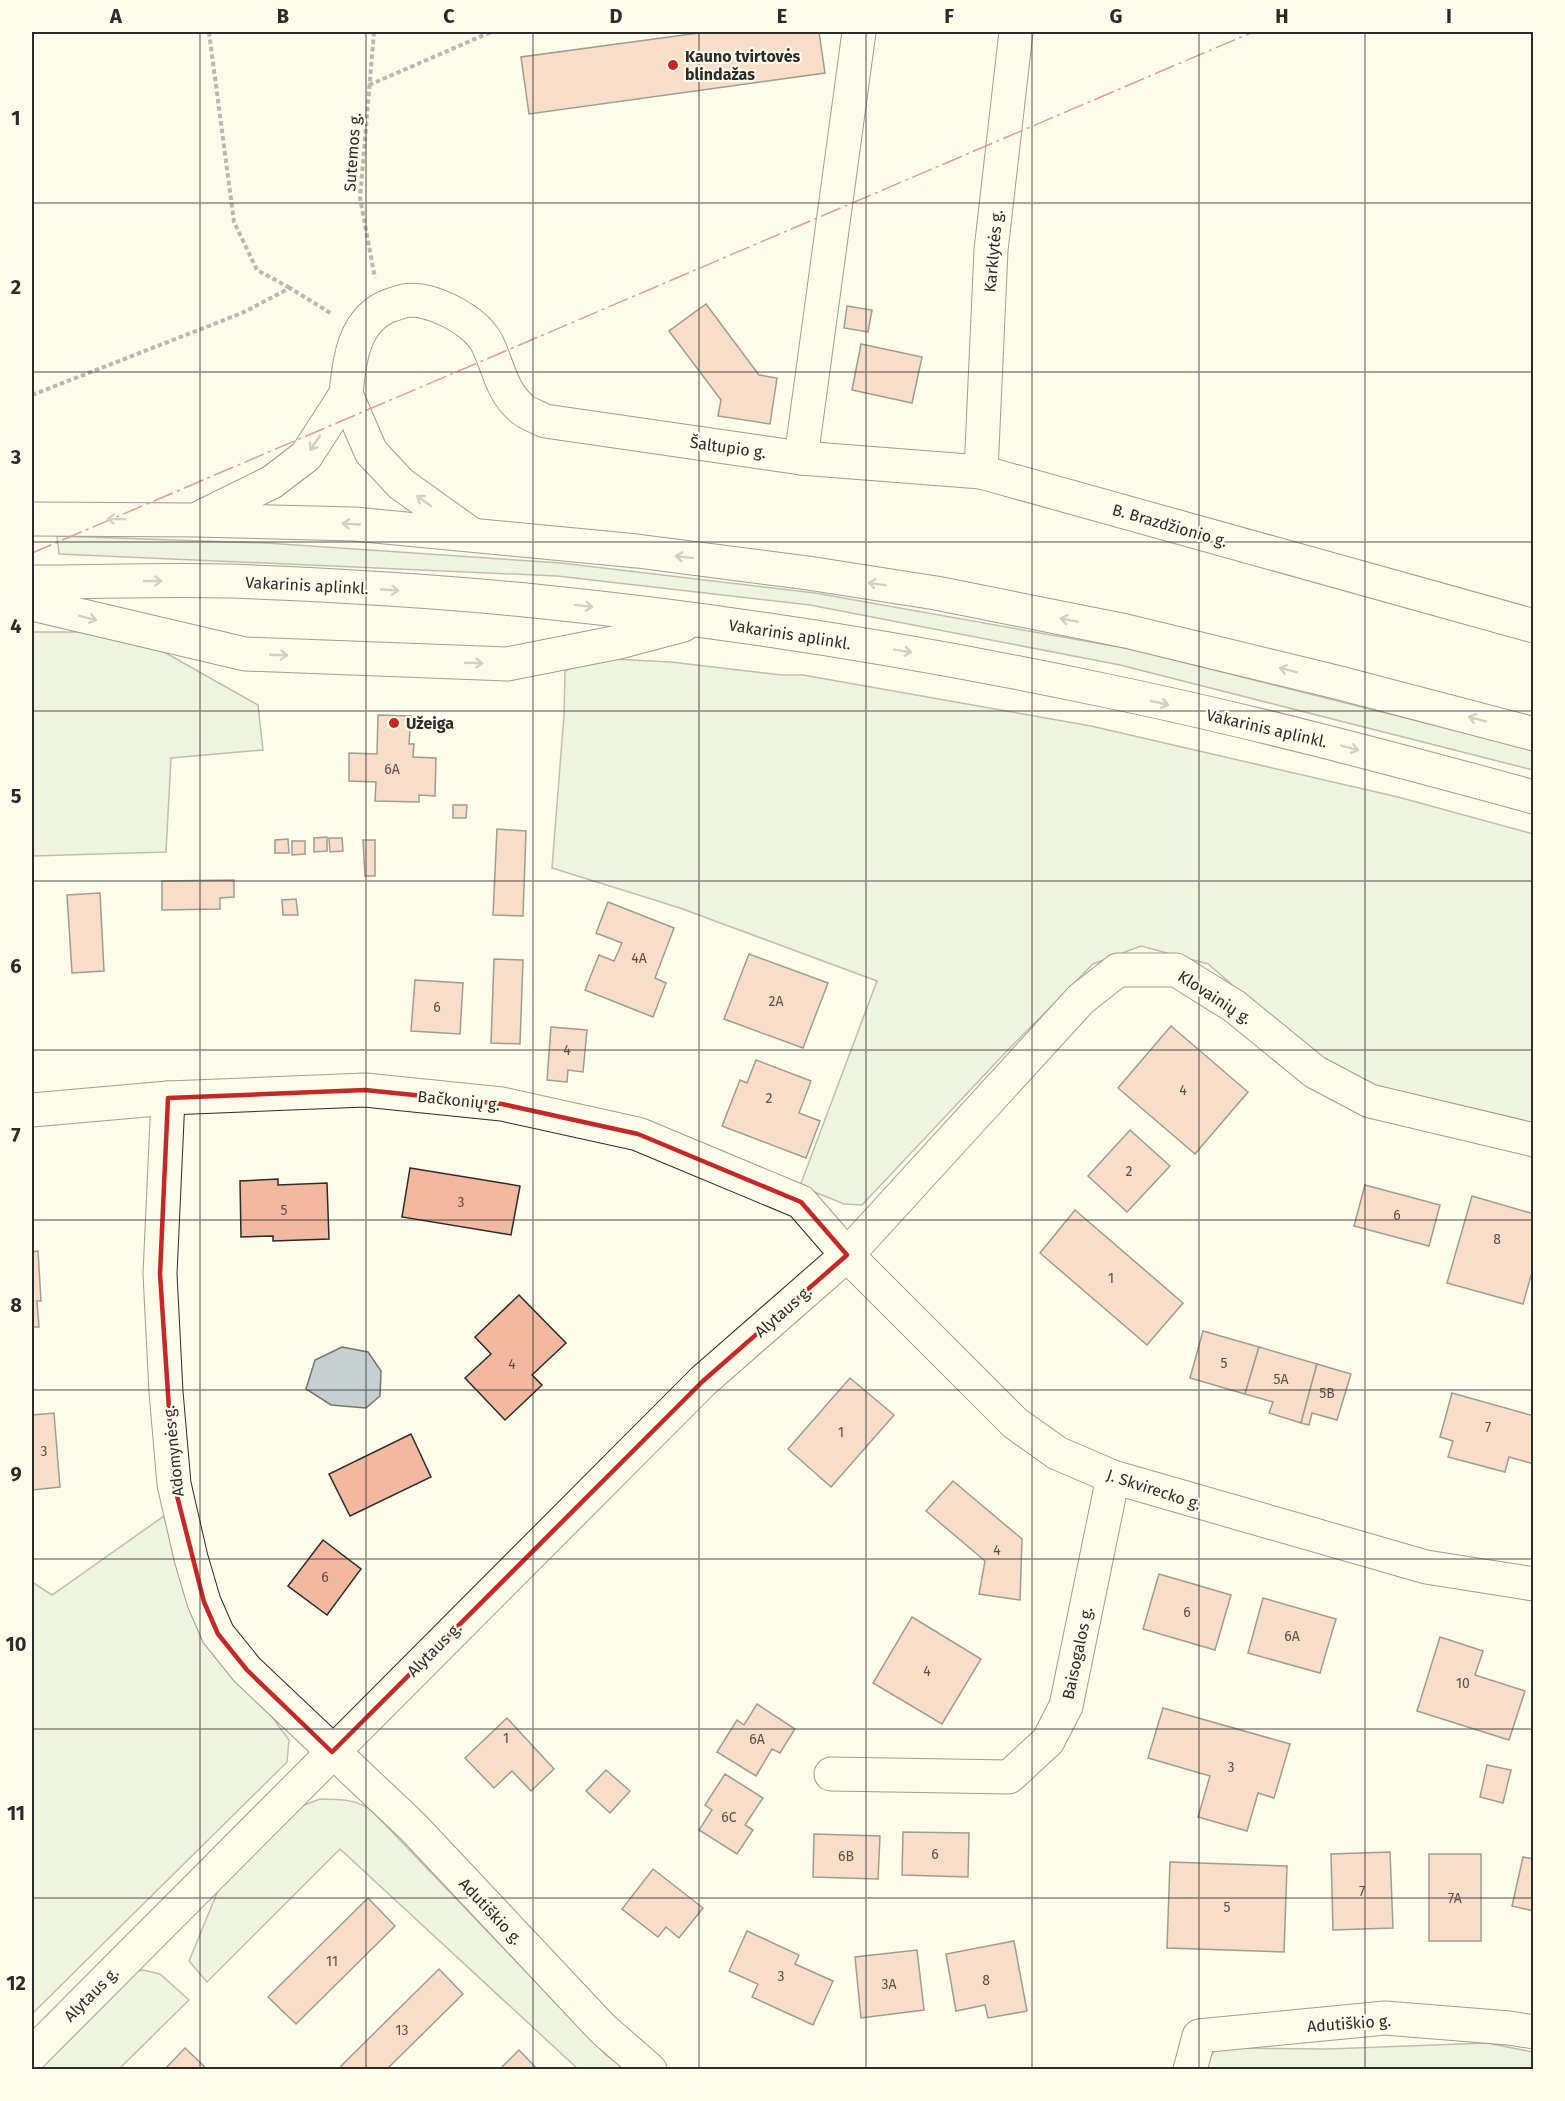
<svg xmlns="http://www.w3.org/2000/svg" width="1565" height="2101" font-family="'Fira Sans',sans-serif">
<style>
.green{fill:#deebd1;stroke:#74746e;stroke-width:1.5}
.water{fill:#c7d0d0;stroke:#74746e;stroke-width:1.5}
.building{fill:#f2b8a0;stroke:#2b2b2b;stroke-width:1.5}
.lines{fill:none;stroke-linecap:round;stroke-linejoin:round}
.minor-casing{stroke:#2b2b2b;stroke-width:35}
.highway-casing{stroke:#2b2b2b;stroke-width:35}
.path{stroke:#6a6964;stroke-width:4;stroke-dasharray:4.5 3;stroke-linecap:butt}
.minor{stroke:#fdfbea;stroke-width:33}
.highway{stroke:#fdfbea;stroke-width:33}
.power{stroke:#c62828;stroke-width:1.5;stroke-dasharray:21 4.5 3 4.5;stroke-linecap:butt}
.oneway{stroke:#9e9d94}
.marked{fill:none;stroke:#c62828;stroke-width:4.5;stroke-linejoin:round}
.grid{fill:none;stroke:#2b2b2b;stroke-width:1.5;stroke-opacity:0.55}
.poi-dot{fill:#c62828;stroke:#fdfbea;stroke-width:2}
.labels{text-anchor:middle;stroke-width:4.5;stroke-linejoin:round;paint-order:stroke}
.number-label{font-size:14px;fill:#5d4e48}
.poi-label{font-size:16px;font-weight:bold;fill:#2b2b2b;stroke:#fdfbea;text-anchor:start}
.street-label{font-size:16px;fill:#2b2b2b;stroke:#fdfbea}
.neatline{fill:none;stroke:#2b2b2b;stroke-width:2}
.grid-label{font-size:20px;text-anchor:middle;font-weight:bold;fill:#2b2b2b}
</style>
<rect width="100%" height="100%" fill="#fdfbea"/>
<g class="green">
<polygon points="57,536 266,543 561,563 815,593 1130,649 1533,750 1533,770 1120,665 810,605 557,576 59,554"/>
<polygon points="32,632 86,632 164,652 258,705 263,750 171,758 166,852 32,856"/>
<polygon points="592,658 671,662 782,675 803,675 1091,726 1398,797 1533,834 1533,1127 1379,1089 1310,1052 1208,964 1141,946 1093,964 1005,1053 862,1205 844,1204 800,1186 877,981 680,908 552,868 564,715 565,671"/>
<polygon points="164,1516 192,1608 289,1740 287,1762 32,2014 32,1582 52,1595"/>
<path d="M 320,1799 C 340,1799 358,1799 373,1812 L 606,2055 L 625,2069 L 578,2069 L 340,1849 L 207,1982 L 189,1961 L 222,1881 L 296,1808 Z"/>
<polygon points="143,1970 160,1974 189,2000 119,2069 32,2070 128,1973"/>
<polygon points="1487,2043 1533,2052 1533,2069 1202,2070 1204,2063 1218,2048 1328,2049"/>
</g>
<polygon class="water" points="342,1347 368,1352 381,1371 380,1396 366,1408 331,1405 306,1389 315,1360"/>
<g class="building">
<polygon points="706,32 819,32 825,73 529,114 521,57"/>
<polygon points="706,304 759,375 777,378 770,424 718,416 721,400 669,331"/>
<polygon points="847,306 872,310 868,332 844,328"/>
<polygon points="861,344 922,357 912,403 852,390"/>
<polygon points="378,715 411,716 409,744 414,744 413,757 436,758 435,796 419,795 419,802 375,801 376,782 349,781 349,753 377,754"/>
<polygon points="453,805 467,805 466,818 453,818"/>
<polygon points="497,829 526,831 523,916 493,915"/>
<polygon points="327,837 327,851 314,852 314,838"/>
<polygon points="329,838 342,838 343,851 330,852"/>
<polygon points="288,839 289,853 275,853 275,840"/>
<polygon points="363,840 375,840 375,876 365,876"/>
<polygon points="292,841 305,841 305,854 292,855"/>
<polygon points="234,880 234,897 220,898 220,909 162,910 162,881"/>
<polygon points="100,893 104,971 72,973 67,895"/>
<polygon points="296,899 298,915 283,915 282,900"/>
<polygon points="608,902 674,928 655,978 666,983 653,1017 585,990 599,955 614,961 622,943 596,933"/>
<polygon points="749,954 828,983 803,1048 724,1019"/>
<polygon points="494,959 523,960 520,1044 491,1043"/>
<polygon points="415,980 463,983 460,1034 411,1031"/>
<polygon points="1171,1026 1248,1092 1195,1154 1118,1088"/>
<polygon points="551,1027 587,1030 583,1072 568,1070 567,1082 547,1080"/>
<polygon points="756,1060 811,1081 799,1113 820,1121 806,1158 722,1126 740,1080 747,1083"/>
<polygon points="1130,1130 1170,1166 1127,1212 1088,1176"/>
<polygon points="410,1168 520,1186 511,1235 402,1217"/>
<polygon points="278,1179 278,1185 327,1183 329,1239 273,1241 273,1236 241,1237 240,1181"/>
<polygon points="1365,1185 1440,1205 1429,1246 1354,1226"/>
<polygon points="1472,1196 1534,1214 1534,1265 1523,1304 1447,1283"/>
<polygon points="1075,1210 1183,1303 1147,1345 1040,1253"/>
<polygon points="38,1251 41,1301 37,1301 39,1327 33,1327 32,1337 32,1252"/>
<polygon points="519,1295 566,1343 532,1375 542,1385 505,1420 465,1378 491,1354 475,1337"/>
<polygon points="1203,1331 1259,1347 1245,1394 1190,1378"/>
<polygon points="1259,1347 1317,1364 1301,1423 1269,1413 1273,1402 1245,1394"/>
<polygon points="1317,1364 1351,1374 1337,1420 1312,1413 1309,1425 1301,1423"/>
<polygon points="850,1378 894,1415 831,1487 788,1449"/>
<polygon points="1452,1393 1534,1416 1534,1464 1509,1457 1505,1472 1448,1457 1453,1441 1440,1437"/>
<polygon points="54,1413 60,1487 32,1490 32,1415"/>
<polygon points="411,1434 431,1477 350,1516 329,1474"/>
<polygon points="953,1481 1022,1539 1020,1600 979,1594 985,1561 926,1511"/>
<polygon points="323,1540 361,1569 327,1615 288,1586"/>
<polygon points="1159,1574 1231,1595 1215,1650 1143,1629"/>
<polygon points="1263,1598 1336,1619 1320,1673 1248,1653"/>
<polygon points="912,1617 981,1659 942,1724 873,1683"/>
<polygon points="1440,1637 1483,1651 1475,1675 1525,1691 1509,1740 1417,1711"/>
<polygon points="757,1704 795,1729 780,1753 772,1749 756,1776 717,1752 737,1720 744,1725"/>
<polygon points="1163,1708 1290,1744 1274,1798 1258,1793 1247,1831 1198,1817 1210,1776 1148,1758"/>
<polygon points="507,1718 554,1769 531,1791 512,1771 494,1788 465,1758"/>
<polygon points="1487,1765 1511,1770 1503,1803 1480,1797"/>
<polygon points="606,1770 630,1791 610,1813 586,1791"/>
<polygon points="725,1774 763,1798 745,1825 753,1830 737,1854 699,1830 712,1810 705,1805"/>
<polygon points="903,1832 969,1833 968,1877 902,1875"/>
<polygon points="814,1834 880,1836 878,1879 813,1877"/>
<polygon points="1390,1852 1393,1928 1333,1930 1331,1854"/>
<rect x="1429" y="1854" width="52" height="87"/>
<polygon points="1523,1857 1534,1859 1534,1911 1512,1906"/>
<polygon points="1170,1862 1287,1866 1284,1952 1167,1948"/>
<polygon points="653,1869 703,1908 679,1938 666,1927 658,1937 622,1909"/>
<polygon points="368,1898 395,1926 296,2024 268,1997"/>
<polygon points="747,1931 799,1955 795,1964 833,1981 813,2025 752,1997 758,1984 729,1971"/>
<polygon points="1014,1941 1027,2011 988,2018 985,2005 956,2011 946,1954"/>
<polygon points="917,1950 924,2010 861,2018 855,1957"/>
<polygon points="439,1969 463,1994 386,2070 344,2070 341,2066"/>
<polygon points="185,2048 208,2070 164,2070"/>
<polygon points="519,2050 538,2070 499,2070"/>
</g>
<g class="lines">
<g class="minor-casing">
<g id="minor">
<path d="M 346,394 C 349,360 354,318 391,305 C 395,304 400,302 404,301 C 430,296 475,320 487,343 C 498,365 501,391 521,408 C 527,414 538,417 545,421 L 801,458 L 859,32"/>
<polyline points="801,458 981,472 1534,626"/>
<polyline points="981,472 991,250 1016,32"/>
<polyline points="168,1098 160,1274 166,1392 174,1484 191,1558 204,1602 218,1634 247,1670 412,1826 603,2029 650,2070"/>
<polyline points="32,1110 168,1098 365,1090 502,1104 638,1134 801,1202 847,1255 1015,1423 1057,1453 1113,1477 1426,1567 1534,1584"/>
<polyline points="831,1774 1009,1777 1048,1741 1066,1706 1113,1477"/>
<polyline points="32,2054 703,1381 847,1255 1081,999 1118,970 1176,970 1234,1006 1315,1072 1370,1101 1534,1140"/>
<polyline points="1190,2070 1199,2036 1385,2018 1509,2028 1534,2032"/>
</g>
</g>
<g class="highway-casing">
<g id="highway">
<polyline points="346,394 371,452 401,484 471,534"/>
<polyline points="201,517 272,482 306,456 346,394"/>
<polyline points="32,519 196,520 354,524 637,551 808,573 936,593 1126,631 1336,682 1534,734"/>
<path d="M 32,582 C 98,582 164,579 230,581 C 333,585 441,591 544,602 C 731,621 918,651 1103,690 C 1248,720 1391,758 1534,797"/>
<polyline points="32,604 245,654 507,664 619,642 683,625"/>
</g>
</g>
<g class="path">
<polyline points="209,32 234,222 257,270 290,288"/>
<polyline points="374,32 360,198 375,278"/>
<polyline points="369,85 491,32"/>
<polyline points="32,395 242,313 290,288 332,314"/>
</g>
<use href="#minor" class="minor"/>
<use href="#highway" class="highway"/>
<polyline class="power" points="32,553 1253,32"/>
</g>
<defs><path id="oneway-shaft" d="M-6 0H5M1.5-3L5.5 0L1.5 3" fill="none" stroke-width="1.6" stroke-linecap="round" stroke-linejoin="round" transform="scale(1.5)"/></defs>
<g class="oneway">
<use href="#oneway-shaft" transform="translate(315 443) rotate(124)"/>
<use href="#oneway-shaft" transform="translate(424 501) rotate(-144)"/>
<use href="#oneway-shaft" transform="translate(116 519) rotate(-179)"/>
<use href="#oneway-shaft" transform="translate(351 524) rotate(-177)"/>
<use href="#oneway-shaft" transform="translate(684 557) rotate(-173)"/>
<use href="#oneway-shaft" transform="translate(153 581)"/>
<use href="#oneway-shaft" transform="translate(877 584) rotate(-171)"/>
<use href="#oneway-shaft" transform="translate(390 590) rotate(4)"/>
<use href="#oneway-shaft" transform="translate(584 606) rotate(7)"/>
<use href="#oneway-shaft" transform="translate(88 618) rotate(14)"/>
<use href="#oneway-shaft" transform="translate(1069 620) rotate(-169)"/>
<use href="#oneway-shaft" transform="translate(903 651) rotate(9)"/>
<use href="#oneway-shaft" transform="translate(279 655) rotate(2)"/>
<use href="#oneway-shaft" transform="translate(474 663) rotate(2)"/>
<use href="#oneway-shaft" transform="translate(1288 670) rotate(-166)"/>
<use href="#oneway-shaft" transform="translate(1160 703) rotate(13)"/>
<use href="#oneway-shaft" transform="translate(1477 719) rotate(-165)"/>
<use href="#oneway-shaft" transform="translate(1350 748) rotate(15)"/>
</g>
<path d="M0 0H1565V2101H0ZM 365,1090 L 502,1104 L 638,1134 L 801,1202 L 847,1255 L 703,1381 L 332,1752 L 247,1670 L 218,1634 L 204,1602 L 174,1484 L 160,1274 L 168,1098 Z" fill="#fdfbea" fill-opacity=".55" fill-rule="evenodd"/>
<path class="marked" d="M 365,1090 L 502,1104 L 638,1134 L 801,1202 L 847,1255 L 703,1381 L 332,1752 L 247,1670 L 218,1634 L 204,1602 L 174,1484 L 160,1274 L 168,1098 Z"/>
<path class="grid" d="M 200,32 L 200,2070M 366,32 L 366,2070M 533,32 L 533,2070M 699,32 L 699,2070M 866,32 L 866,2070M 1032,32 L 1032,2070M 1199,32 L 1199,2070M 1365,32 L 1365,2070M 32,203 L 1534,203M 32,372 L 1534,372M 32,542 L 1534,542M 32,711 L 1534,711M 32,881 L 1534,881M 32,1050 L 1534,1050M 32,1220 L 1534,1220M 32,1390 L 1534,1390M 32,1559 L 1534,1559M 32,1729 L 1534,1729M 32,1898 L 1534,1898"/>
<g class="poi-dot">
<circle cx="673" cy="65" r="6"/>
<circle cx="394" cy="723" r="6"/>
</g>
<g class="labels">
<g class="number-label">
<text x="392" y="774">6A</text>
<text x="639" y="963">4A</text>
<text x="776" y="1006">2A</text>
<text x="437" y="1012">6</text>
<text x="567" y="1055">4</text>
<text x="1183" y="1095">4</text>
<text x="769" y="1103">2</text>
<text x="1129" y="1176">2</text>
<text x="461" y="1207">3</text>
<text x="284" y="1215">5</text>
<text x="1397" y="1220">6</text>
<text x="1497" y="1244">8</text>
<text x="1111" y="1283">1</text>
<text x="1224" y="1368">5</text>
<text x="512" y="1369">4</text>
<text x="1281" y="1384">5A</text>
<text x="1327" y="1398">5B</text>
<text x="1488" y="1432">7</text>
<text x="841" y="1437">1</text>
<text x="44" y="1456">3</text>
<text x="997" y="1555">4</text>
<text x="325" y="1582">6</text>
<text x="1187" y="1617">6</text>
<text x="1292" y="1641">6A</text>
<text x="927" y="1676">4</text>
<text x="1463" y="1688">10</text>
<text x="506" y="1743">1</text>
<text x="757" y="1744">6A</text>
<text x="1231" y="1772">3</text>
<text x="729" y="1822">6C</text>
<text x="935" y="1859">6</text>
<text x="846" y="1861">6B</text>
<text x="1362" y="1896">7</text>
<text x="1455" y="1903">7A</text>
<text x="1227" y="1912">5</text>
<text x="332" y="1966">11</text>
<text x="781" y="1981">3</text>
<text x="986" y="1985">8</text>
<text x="889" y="1989">3A</text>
<text x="402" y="2035">13</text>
</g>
<g class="poi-label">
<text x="685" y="62">Kauno tvirtovės<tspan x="685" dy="18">blindažas</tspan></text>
<text x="406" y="729">Užeiga</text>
</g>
<g class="street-label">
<text transform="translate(352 152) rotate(-86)" y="6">Sutemos g.</text>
<text transform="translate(993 251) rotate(-85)" y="6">Karklytės g.</text>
<text transform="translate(728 447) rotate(8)" y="6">Šaltupio g.</text>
<text transform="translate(1170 525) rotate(16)" y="6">B. Brazdžionio g.</text>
<text transform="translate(307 585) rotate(3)" y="6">Vakarinis aplinkl.</text>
<text transform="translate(790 634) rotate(9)" y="6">Vakarinis aplinkl.</text>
<text transform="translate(1267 728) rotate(13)" y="6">Vakarinis aplinkl.</text>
<text transform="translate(1215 997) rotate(33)" y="6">Klovainių g.</text>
<text transform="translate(459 1100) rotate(6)" y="6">Bačkonių g.</text>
<text transform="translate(783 1311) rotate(-41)" y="6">Alytaus g.</text>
<text transform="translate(173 1451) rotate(-96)" y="6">Adomynės g.</text>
<text transform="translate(1154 1489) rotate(18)" y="6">J. Skvirecko g.</text>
<text transform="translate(434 1649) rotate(-45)" y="6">Alytaus g.</text>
<text transform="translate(1077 1653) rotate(-78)" y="6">Baisogalos g.</text>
<text transform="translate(491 1911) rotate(47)" y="6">Adutiškio g.</text>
<text transform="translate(91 1994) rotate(-45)" y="6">Alytaus g.</text>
<text transform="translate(1349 2023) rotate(-4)" y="6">Adutiškio g.</text>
</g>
</g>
<rect width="1565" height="2101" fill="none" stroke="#fdfbea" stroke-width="66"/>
<rect x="33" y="33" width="1499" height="2035" class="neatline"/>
<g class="grid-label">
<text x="116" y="23">A</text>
<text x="283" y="23">B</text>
<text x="449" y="23">C</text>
<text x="616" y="23">D</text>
<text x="782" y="23">E</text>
<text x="949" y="23">F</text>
<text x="1116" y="23">G</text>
<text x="1282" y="23">H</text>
<text x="1449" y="23">I</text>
<text x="16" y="125">1</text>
<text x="16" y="294">2</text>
<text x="16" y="464">3</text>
<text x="16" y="633">4</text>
<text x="16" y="803">5</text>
<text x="16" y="973">6</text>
<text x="16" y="1142">7</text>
<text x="16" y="1312">8</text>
<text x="16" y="1481">9</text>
<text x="16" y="1651">10</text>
<text x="16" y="1820">11</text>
<text x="16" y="1990">12</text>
</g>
</svg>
